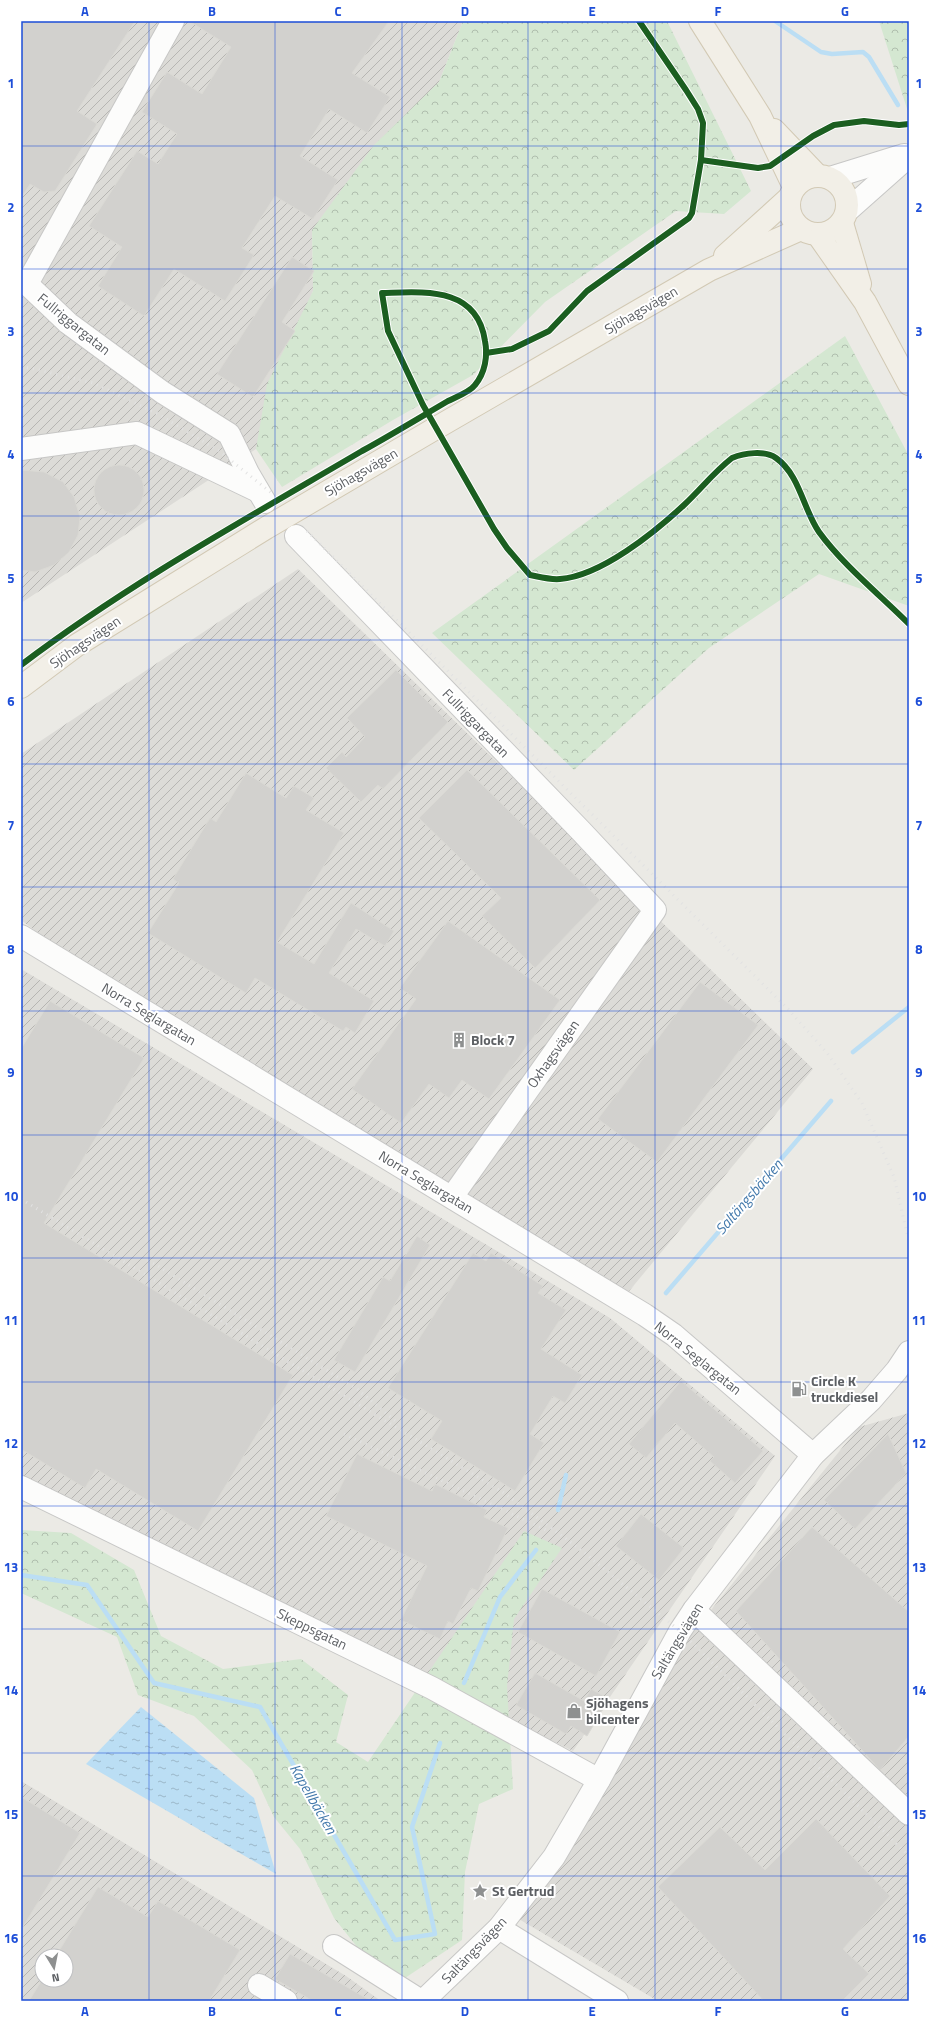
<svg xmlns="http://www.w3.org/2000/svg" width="930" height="2022" font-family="'Titillium Web',sans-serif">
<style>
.industrial{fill:url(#industrial-furrows);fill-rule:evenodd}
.forest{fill:url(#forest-crowns)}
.water{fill:url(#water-ripples)}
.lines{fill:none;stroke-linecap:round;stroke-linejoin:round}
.stream{stroke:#bbdef4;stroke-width:4.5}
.building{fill:#d2d1ce;stroke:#dad9d4}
.minor-casing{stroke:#c7c7c6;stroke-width:24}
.major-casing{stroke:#d2c9b4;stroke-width:24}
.minor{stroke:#fcfcfb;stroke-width:22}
.major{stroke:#f2efe7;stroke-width:22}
.rail{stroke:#e2e2e2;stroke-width:3;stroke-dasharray:1 5;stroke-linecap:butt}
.cycleway-casing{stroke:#fff;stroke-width:8}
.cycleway{stroke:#1b5e20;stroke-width:6}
.grid{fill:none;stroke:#1d4ed8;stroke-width:1;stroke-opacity:0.55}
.labels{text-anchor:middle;stroke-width:4;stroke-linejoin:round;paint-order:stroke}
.street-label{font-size:14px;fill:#5c5f63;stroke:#fff}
.poi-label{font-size:14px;font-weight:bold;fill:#5c5f63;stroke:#fff;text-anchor:start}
.water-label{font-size:15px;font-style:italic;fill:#447aac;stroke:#fff}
.neatline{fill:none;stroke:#1d4ed8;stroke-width:1.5}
.grid-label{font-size:13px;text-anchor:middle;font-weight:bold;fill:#1d4ed8}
</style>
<defs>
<pattern id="industrial-furrows" width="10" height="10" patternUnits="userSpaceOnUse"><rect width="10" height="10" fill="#dcdbd7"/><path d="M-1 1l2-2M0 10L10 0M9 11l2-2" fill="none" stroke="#b6b5b2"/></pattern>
<pattern id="forest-crowns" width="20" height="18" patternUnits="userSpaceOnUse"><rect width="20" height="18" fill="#d4e7d1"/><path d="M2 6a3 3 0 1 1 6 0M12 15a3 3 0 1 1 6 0" fill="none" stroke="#afbead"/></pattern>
<pattern id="water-ripples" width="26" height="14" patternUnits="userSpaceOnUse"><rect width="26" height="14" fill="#bbdef4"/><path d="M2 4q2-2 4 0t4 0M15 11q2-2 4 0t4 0" fill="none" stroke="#9bb7c9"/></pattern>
</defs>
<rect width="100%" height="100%" fill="#ebeae5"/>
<g class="industrial">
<polygon points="21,21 463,21 439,82 312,230 313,291 256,449 21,603"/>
<polygon points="298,569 813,1069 625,1296 75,961 21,920 21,754"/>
<polygon points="21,969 610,1318 775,1456 573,1751 21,1480"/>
<polygon points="909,1413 909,2000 658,2001 517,1918 678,1651 859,1427"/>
<path d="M 21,1781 L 346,1976 L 381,2001 L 21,2001 ZM 42,1956 L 66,1956 L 66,1980 L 42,1980 Z"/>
</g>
<g class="forest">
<polygon points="463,21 667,21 751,191 724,214 676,211 545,302 473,375 393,420 282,487 256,449 267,384 313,291 312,230 374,145 439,82"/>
<polygon points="879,21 909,21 909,115"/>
<polygon points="845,336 909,456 909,606 819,574 709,648 574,770 432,633"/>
<polygon points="21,1530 71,1533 134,1570 161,1636 223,1669 301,1659 348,1695 336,1742 368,1762 524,1531 562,1548 514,1619 507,1686 513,1789 479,1804 465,1872 462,1940 390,1988 334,1918 300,1849 274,1817 252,1770 194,1716 138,1695 117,1637 21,1593"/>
</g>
<polygon class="water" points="141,1707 254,1798 276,1874 86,1764"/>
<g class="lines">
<g class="stream">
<polyline points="775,21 821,52 832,54 863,52 869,57 898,105"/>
<polyline points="853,1052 909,1007"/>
<polyline points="666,1293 831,1101"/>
<polyline points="558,1510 566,1475"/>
<polyline points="21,1575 87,1585 154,1683 260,1707 395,1940 435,1934 412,1827 440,1743"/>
<polyline points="464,1683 500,1597 536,1550"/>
</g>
</g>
<g class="building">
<polygon points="21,21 135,21 77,111 97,124 55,191 44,192 30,184 21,198"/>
<polygon points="189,21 389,21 352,73 390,97 367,133 329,109 300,156 338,180 313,219 275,196 242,248 254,255 225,301 174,269 144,316 98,286 122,247 89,226 137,151 158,164 177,134 142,112 167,72 202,94 231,47"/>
<polygon points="292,257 314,271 282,322 295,331 253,397 217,374"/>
<circle cx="119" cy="490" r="25"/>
<polygon points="21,470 44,472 63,482 74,497 80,517 78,535 69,552 54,565 35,572 21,570"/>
<polygon points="396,670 448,722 383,789 378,785 361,802 326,768 342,752 346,757 365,737 347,718"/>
<polygon points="467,770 600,900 535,968 482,916 501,898 419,818"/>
<polygon points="246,773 286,798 294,786 314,798 306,810 344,833 277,942 314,964 351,903 394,931 385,946 356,929 329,973 374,1001 355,1033 346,1027 343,1031 255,978 246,993 148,933 179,883 173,879 210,818 216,822"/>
<polygon points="448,921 560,1000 489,1099 462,1080 449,1098 429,1084 401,1123 352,1089 416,999 400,988"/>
<polygon points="700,982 758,1025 657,1162 598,1119"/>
<polygon points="50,1001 144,1058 44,1223 293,1375 198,1531 96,1469 85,1488 21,1449 21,1049"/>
<polygon points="417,1236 430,1245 355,1372 334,1360 383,1277 390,1281"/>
<polygon points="473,1253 486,1261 491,1253 543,1286 538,1293 566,1310 541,1349 582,1375 565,1403 553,1396 530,1434 544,1443 515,1491 431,1439 442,1421 388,1388"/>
<polygon points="681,1381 763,1451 735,1483 710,1461 714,1457 675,1423 646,1458 629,1444"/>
<polygon points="888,1434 906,1473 855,1529 824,1500"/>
<polygon points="357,1454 432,1491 435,1484 487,1510 484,1517 508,1528 478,1591 471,1588 453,1624 448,1621 440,1639 401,1620 427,1566 326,1516"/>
<polygon points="641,1514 684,1548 659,1580 616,1546"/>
<polygon points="812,1527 909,1612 909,1736 880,1770 736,1611"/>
<polygon points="542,1589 620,1632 596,1676 518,1632"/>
<polygon points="535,1673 584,1701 591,1689 609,1699 587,1736 571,1726 566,1734 516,1705"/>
<polygon points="21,1797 80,1833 21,1930"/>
<polygon points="816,1819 890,1896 843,1949 869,1974 842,2001 764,2001 658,1887 720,1827 765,1870"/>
<polygon points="98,1887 148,1917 158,1901 240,1950 209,2001 29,2001 42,1980 66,1980 66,1956 56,1956"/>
<polygon points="290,1954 371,2001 313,2001 275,1979"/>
</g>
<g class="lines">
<g class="minor-casing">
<g id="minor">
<polyline points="173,21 27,284 68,323 162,392 229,434 248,473 265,502"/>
<polyline points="830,178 904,155"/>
<polyline points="847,211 909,156"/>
<polyline points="21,449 137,433 258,491"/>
<polyline points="296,536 581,831 655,910 452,1197"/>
<polyline points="21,936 645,1315 674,1335 813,1455"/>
<polyline points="21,1487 432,1688 599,1780"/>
<polyline points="694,1610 909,1814"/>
<polyline points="499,1928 617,2001"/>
<polyline points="334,1946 421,2001"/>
<polyline points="259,1985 286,2001"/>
<polyline points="423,2001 499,1928 554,1857 599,1780 680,1631 694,1610 813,1455 871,1400 897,1370 909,1352"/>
</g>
</g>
<g class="major-casing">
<g id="major">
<polyline points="700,21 760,116 794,187"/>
<polyline points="774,130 817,175"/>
<circle cx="818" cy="205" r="29"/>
<polyline points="842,223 860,284"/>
<polyline points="818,235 865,302 909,384"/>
<polyline points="725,256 788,199"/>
<polyline points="21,687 77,645 266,528 431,431 709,270 801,229"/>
</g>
</g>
<use href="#minor" class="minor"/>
<use href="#major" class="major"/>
<g class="rail">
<polyline points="21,367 30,368 93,383 158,414 219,451 274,495"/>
<polyline points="307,531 788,1009 827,1053 862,1103 894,1177 909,1242"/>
<polyline points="21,1199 504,1493 581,1550 680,1631 909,1856"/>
<polyline points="148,1260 357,1389 399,1424"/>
<polyline points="344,1434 548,1531"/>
</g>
<g class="cycleway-casing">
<g id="cycleway">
<polyline points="701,160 758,168 770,166 813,136 834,125 864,121 899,125 909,124"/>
<polyline points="486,353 512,349 549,331 587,291 689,218 692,213 701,160 703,123 698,109 686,90 639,21"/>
<path d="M 21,665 C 128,584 246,519 362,451 C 391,435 419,418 448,401 C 456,397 470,392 475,385 C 485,373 488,356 485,341 C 477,286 424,292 382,293 L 388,331 L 423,405 L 494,529 L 507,548 L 530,575 C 540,577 550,580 560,579 C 601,576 655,532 684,505 C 701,489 714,472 732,458 C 744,453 765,450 776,458 C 800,475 803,509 819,532 C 843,565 880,595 909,624"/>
</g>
</g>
<use href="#cycleway" class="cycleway"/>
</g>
<path class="grid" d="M 149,21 L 149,2001M 275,21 L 275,2001M 402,21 L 402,2001M 528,21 L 528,2001M 655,21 L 655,2001M 781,21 L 781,2001M 21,146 L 909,146M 21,269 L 909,269M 21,393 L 909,393M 21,516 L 909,516M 21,640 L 909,640M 21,764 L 909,764M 21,887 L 909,887M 21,1011 L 909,1011M 21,1135 L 909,1135M 21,1258 L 909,1258M 21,1382 L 909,1382M 21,1506 L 909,1506M 21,1629 L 909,1629M 21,1753 L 909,1753M 21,1876 L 909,1876"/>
<defs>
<g id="building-bare" transform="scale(1.2)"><path d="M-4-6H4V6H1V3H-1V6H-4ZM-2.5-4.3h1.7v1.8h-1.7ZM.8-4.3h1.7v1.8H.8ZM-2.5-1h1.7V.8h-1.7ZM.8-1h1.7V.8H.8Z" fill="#8e9090" stroke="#fff" stroke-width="2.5" paint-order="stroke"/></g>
<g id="fuel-bare" transform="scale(1.2)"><path d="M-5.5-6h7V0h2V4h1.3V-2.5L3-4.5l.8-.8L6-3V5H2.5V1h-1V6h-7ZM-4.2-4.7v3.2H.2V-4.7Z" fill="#8e9090" stroke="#fff" stroke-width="2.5" paint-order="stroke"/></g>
<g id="shop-bare" transform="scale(1.2)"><path d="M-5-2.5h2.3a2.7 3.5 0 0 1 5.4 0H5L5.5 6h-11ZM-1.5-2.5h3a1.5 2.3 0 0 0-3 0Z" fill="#8e9090" stroke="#fff" stroke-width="2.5" paint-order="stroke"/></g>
<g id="sight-bare" transform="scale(1.2)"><path d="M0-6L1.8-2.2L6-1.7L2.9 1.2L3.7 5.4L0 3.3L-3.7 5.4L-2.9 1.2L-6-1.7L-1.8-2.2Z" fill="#8e9090" stroke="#fff" stroke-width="2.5" paint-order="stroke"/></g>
</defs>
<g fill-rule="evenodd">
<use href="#building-bare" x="459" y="1040"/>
<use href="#fuel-bare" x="799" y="1389"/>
<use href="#shop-bare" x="574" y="1711"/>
<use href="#sight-bare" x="480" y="1891"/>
</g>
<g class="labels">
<g class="street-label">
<text transform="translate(641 310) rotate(-30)" y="5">Sjöhagsvägen</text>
<text transform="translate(74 324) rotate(39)" y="5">Fullriggargatan</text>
<text transform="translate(361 472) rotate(-30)" y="5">Sjöhagsvägen</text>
<text transform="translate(85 642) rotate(-34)" y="5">Sjöhagsvägen</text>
<text transform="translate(476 723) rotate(46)" y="5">Fullriggargatan</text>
<text transform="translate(149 1014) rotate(31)" y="5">Norra Seglargatan</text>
<text transform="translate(553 1054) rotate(-55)" y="5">Oxhagsvägen</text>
<text transform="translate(426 1182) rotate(31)" y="5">Norra Seglargatan</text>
<text transform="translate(698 1358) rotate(39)" y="5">Norra Seglargatan</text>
<text transform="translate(312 1629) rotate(26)" y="5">Skeppsgatan</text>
<text transform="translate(677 1641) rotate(-59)" y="5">Saltängsvägen</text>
<text transform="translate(474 1950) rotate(-46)" y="5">Saltängsvägen</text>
</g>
<g class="poi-label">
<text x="471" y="1045">Block 7</text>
<text x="811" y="1386">Circle K<tspan x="811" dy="16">truckdiesel</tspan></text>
<text x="586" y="1708">Sjöhagens<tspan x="586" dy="16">bilcenter</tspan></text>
<text x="492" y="1896">St Gertrud</text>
</g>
<g class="water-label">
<text transform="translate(749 1197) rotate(-49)" y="5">Saltängsbäcken</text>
<text transform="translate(313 1799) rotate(60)" y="5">Kapellbäcken</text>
</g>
</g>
<rect width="930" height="2022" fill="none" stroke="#ffffff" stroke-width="44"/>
<g transform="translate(54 1968) rotate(170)"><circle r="19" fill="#ffffff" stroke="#bebfc1"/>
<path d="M0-3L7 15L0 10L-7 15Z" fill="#8e9090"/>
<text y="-6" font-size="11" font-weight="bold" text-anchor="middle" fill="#5c5f63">N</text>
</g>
<rect x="22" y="22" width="886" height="1978" class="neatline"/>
<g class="grid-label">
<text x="85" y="16">A</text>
<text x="212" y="16">B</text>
<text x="338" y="16">C</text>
<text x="465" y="16">D</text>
<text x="592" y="16">E</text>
<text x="718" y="16">F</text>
<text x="845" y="16">G</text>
<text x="11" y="88">1</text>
<text x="919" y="88">1</text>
<text x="11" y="212">2</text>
<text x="919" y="212">2</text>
<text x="11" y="336">3</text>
<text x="919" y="336">3</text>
<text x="11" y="459">4</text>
<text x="919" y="459">4</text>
<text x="11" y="583">5</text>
<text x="919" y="583">5</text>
<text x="11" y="706">6</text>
<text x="919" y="706">6</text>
<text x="11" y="830">7</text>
<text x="919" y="830">7</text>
<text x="11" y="954">8</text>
<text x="919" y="954">8</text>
<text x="11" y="1077">9</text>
<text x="919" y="1077">9</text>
<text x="11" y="1201">10</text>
<text x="919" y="1201">10</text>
<text x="11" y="1325">11</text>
<text x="919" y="1325">11</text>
<text x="11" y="1448">12</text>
<text x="919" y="1448">12</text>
<text x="11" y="1572">13</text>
<text x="919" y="1572">13</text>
<text x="11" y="1695">14</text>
<text x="919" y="1695">14</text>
<text x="11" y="1819">15</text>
<text x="919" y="1819">15</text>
<text x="11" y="1943">16</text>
<text x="919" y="1943">16</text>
<text x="85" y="2016">A</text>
<text x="212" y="2016">B</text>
<text x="338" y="2016">C</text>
<text x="465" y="2016">D</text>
<text x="592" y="2016">E</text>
<text x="718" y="2016">F</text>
<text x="845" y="2016">G</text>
</g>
</svg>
